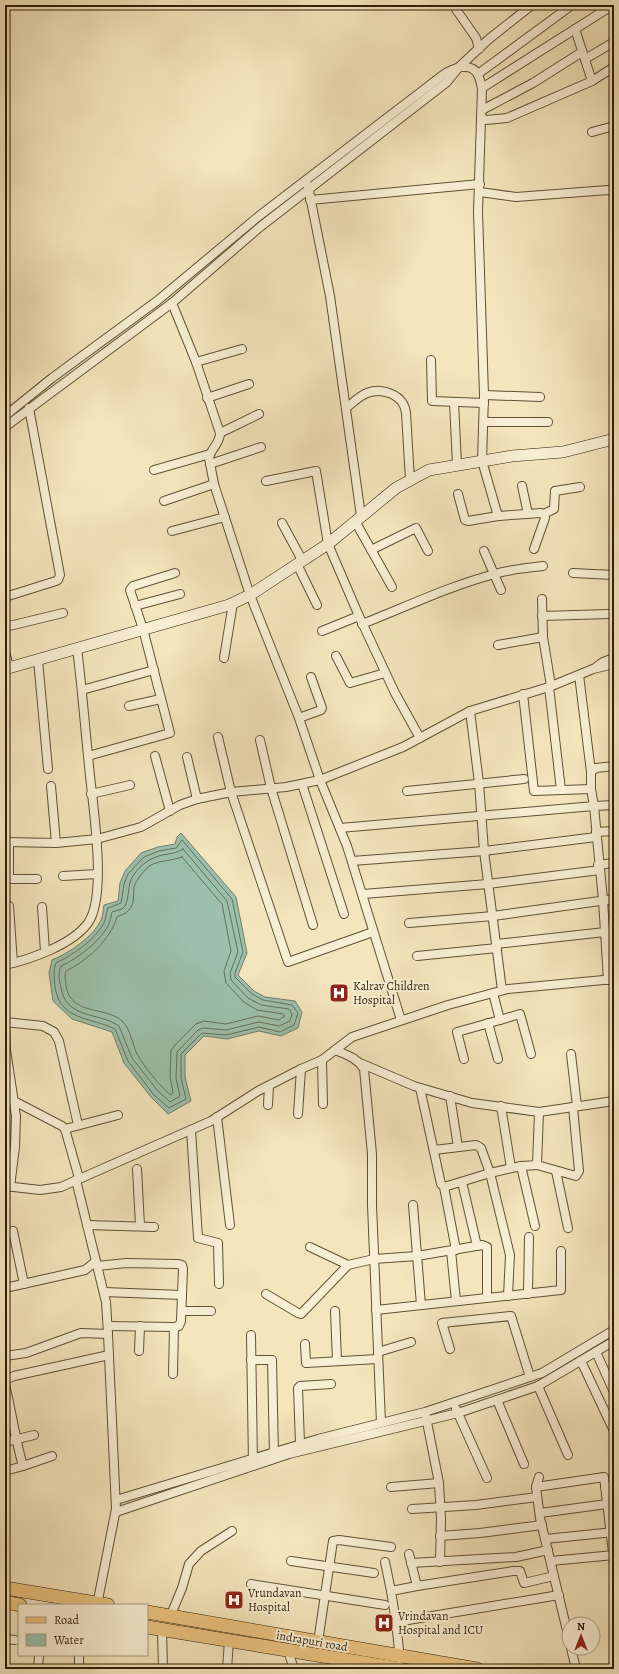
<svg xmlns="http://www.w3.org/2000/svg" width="619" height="1674" font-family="Alegreya,serif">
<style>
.water{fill:#9cc0ac;stroke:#707f6a}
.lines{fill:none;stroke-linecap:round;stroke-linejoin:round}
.shore{stroke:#656f59;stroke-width:1}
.street-casing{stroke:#605034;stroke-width:10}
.secondary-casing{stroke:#2e1e06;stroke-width:12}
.primary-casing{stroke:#2e1e06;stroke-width:14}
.street{stroke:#f8eed3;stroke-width:8}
.secondary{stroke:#f8eed3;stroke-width:11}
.primary{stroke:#eac27e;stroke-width:13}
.labels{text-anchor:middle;stroke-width:4;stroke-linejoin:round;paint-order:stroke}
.poi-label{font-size:12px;fill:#2e1e06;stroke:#f8eed3;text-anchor:start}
.street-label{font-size:12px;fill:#2e1e06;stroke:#f8eed3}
</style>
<rect width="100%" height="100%" fill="#f4e5bc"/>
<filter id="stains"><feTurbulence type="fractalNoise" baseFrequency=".005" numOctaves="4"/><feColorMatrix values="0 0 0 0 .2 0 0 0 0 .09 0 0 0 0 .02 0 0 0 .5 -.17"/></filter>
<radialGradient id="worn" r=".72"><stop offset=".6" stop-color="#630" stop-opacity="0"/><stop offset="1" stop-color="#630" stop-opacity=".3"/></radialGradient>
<path class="water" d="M 181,833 L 236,897 L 247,953 L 238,975 L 254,991 L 265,997 L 295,1001 L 302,1012 L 298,1028 L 281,1036 L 259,1031 L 227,1039 L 204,1036 L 185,1055 L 185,1077 L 191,1101 L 168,1114 L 151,1097 L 124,1063 L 112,1032 L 72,1019 L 53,1001 L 49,973 L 52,960 C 69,953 93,937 101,920 C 103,916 103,910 104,905 L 118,901 L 120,883 L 125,871 L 141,853 L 158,847 L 175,844 L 177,837 Z"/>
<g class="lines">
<g class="shore">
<path d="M 182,840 L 232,899 L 243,952 L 235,973 L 235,977 L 252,994 L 263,1000 L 292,1005 L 298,1013 L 294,1025 L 280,1032 L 259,1027 L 226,1035 L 202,1033 L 181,1054 L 181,1078 L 186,1099 L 169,1108 L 154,1095 L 128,1061 L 115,1029 C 91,1017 60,1021 55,987 C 54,978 53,971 56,963 C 74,954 94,941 104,923 C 106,919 106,913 108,908 L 121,903 L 124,884 L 128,874 L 144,857 L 159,851 L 176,848 Z"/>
<path d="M 183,849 L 227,901 L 238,952 L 230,973 L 231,980 L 248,998 L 261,1005 L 289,1009 L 292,1014 L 290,1021 L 279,1026 L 259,1022 L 226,1030 L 203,1028 L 198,1030 L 177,1052 L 176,1078 L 180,1096 L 170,1102 L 158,1091 L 132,1058 L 119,1026 C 99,1012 65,1019 61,987 C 59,980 58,973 61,966 C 77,959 101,941 109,924 C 110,921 111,916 112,912 L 122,909 L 125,906 C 130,896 127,885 133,876 C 140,865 150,858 162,855 C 170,854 177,853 183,849 Z"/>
<path d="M 182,857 L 222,904 L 231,951 L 224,971 L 226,983 L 244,1002 L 257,1010 L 283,1014 L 285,1016 L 279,1020 L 258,1016 L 226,1024 L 204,1021 L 196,1024 L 175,1045 L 171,1050 L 170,1077 L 173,1092 L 171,1095 C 161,1088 143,1065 137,1054 C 132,1044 131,1029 122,1021 C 106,1006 71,1016 66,986 C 66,980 64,975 66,971 C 88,960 110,940 117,917 C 121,915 125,914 128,911 C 135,905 133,896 134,887 C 136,880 145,869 151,865 C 161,860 172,861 182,857 Z"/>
</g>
<g class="street-casing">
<g id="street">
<polyline points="453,5 476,38 479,49"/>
<polyline points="585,59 614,42"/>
<polyline points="478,74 572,5"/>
<polyline points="592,81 614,67"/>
<polyline points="482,88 613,5"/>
<polyline points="482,110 533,83 582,52"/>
<polyline points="482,118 486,120 507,118 592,81 575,29"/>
<polyline points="592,132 614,126"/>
<polyline points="308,186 330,296 361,516"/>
<polyline points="480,192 516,197 608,190 614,191"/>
<polyline points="310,200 480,184"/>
<polyline points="431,360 432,401 484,403"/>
<polyline points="196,362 242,349"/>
<polyline points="484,395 540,397"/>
<polyline points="207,398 249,384"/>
<polyline points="454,402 457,465"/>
<path d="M 346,408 C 353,403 359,396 367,393 C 383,387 404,395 406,413 L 410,480"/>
<path d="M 5,416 L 52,378 L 157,301 L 259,216 L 443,75 C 452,68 472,61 478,75 C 480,79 481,84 482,88 L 478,212 L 484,395 L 482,461 L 498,516 L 541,513 L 544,514 L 545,518 L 534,549"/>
<polyline points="484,422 548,422"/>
<polyline points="5,427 172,303 260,227 447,82 459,67 489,39 532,5"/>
<polyline points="220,433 259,414"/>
<polyline points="210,464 261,447"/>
<polyline points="154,470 210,454"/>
<polyline points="266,481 316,471 328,544 359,616 395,693 420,738"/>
<polyline points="522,486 528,514"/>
<polyline points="458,494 465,520 468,521 498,516"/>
<polyline points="164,501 214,484"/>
<polyline points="544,514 554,509 555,491 580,487"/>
<polyline points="355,521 392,587"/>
<polyline points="282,523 302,560"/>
<polyline points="172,531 225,517"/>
<polyline points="371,550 416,528 428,551"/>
<polyline points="484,551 501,590"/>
<polyline points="297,564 317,605"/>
<polyline points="573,573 614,575"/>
<polyline points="5,597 56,581 58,580 60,575 29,408"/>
<polyline points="542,599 543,637 551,686"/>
<polyline points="135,606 180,594"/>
<polyline points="542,616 609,614"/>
<path d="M 362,624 C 406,607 449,586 495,574 C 511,569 527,568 543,566"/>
<polyline points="5,627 63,613"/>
<polyline points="322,631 359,616"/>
<polyline points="498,645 543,637"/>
<polyline points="5,651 9,668"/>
<polyline points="336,656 350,683 385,673"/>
<polyline points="224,658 233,603"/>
<polyline points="38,660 48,769"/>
<polyline points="595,668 603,662 614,658"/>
<polyline points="579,675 591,772"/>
<polyline points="549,687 561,790"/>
<polyline points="82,690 154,670"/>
<polyline points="523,694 534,791 591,789"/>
<polyline points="129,706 161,699"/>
<polyline points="470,711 479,783 484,851 502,990"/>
<polyline points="299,718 321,710 322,708 311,677"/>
<polyline points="218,737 231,792 288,962 373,932"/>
<polyline points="260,740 271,788 313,925"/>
<polyline points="88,756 170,733 143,629 130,590 133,586 175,573"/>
<polyline points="155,756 170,811"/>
<polyline points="187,757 197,799"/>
<polyline points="614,766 596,768 591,772 591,789 594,806 614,805"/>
<polyline points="302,784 344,914"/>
<polyline points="51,786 56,843"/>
<polyline points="407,791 524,779"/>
<polyline points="91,794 130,785"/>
<polyline points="340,828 594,806 603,900 608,980"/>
<polyline points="596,832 614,831"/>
<path d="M 5,842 L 56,843 L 97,839 L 141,827 L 180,805 L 197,799 L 231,792 L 286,787 L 320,780 L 299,718 L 250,595 L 214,484 L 209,458 C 211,448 220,444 220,433 L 196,362 L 172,303"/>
<polyline points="9,842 9,877 11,879 37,879"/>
<polyline points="352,861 484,851 596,837"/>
<polyline points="598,865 614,863"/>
<polyline points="63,876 97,874"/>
<polyline points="363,894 488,884 600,870"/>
<polyline points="9,906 13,963"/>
<polyline points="42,907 45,951"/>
<polyline points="409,923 493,916 614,899"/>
<polyline points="496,944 614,931"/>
<polyline points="417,956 497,948"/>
<path d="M 5,965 C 31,959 72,945 88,923 C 108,895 92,801 89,766 C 85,727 82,688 77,648"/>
<polyline points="5,1017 6,1050 16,1116 15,1147 10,1187"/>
<polyline points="401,1020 347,846 320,780 403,747 470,711 549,687 593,669 614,664"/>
<polyline points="500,1020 520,1014 531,1054"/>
<polyline points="5,1022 43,1026 54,1032 59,1041 78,1125"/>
<polyline points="488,1023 498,1059"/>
<path d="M 335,1050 C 347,1055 357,1058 364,1069 L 372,1154 L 372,1205 L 381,1423"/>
<polyline points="571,1054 577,1106"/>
<polyline points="464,1059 457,1032 500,1020 493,993"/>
<polyline points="322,1060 323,1104"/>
<polyline points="360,1063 414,1086 472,1103 539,1112 537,1165 521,1166 490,1173 444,1187"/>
<polyline points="420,1088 441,1184 444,1187 456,1250"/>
<polyline points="450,1096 458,1147"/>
<polyline points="14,1101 62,1126 65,1129 79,1178"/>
<polyline points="268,1105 269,1086"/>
<polyline points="501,1106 511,1168"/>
<polyline points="539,1112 614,1101"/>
<polyline points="298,1114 301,1069"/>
<polyline points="217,1117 230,1225"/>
<polyline points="65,1129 118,1115"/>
<polyline points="191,1130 198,1238 218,1243 219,1284"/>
<polyline points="434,1150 476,1145 481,1148 490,1173 510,1255 508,1296"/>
<polyline points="537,1165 576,1176 579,1171 573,1107"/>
<polyline points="521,1166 535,1226"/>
<polyline points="137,1169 140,1226"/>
<polyline points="556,1171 568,1228"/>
<polyline points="76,1180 106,1302 108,1334 116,1509 97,1605"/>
<polyline points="462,1182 477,1246"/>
<polyline points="5,1186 40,1190 61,1187 211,1121 258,1091 301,1069 322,1060 352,1037 448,1005 508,989 614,979"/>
<polyline points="413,1205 421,1305"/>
<polyline points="87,1225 154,1227"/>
<polyline points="13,1231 24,1284"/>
<polyline points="310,1247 348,1265"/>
<polyline points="451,1251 456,1301"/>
<polyline points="97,1266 126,1263 177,1264 182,1265 183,1269 181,1321 179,1326 174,1327"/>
<polyline points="5,1288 85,1270 96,1261"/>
<polyline points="104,1292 182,1295"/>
<polyline points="266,1294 298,1313 301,1314 348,1265 374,1259 417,1256 482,1245 487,1247 487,1298"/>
<polyline points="528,1294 529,1237"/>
<polyline points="376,1310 561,1290 561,1251"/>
<polyline points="182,1311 211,1311"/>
<polyline points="335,1311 337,1361"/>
<polyline points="108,1326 174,1327 173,1374"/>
<polyline points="251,1335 253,1464"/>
<polyline points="305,1344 306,1363 378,1359"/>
<polyline points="450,1349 442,1323 511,1316 530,1377"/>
<polyline points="139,1351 140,1326"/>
<polyline points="378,1352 411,1342"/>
<polyline points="596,1352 614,1392"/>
<polyline points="5,1356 26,1353 81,1333 108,1334"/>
<polyline points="251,1360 272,1360 274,1456"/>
<polyline points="581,1361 614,1431"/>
<polyline points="5,1380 14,1376 109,1355"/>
<path d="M 5,1385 C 12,1412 15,1439 23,1466"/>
<polyline points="538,1386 568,1455"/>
<polyline points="497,1400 524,1464"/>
<polyline points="456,1409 487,1478"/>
<polyline points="426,1417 439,1483 441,1519 440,1562"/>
<polyline points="5,1442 34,1435"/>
<polyline points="300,1444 298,1388 300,1386 331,1384"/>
<polyline points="5,1471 23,1466 52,1456"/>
<polyline points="539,1477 536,1487 540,1518 569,1639"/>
<polyline points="391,1487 439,1483"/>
<polyline points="536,1487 604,1477 614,1561"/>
<polyline points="605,1487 614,1486"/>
<polyline points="116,1500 318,1439 425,1412 542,1373 614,1330"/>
<polyline points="412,1509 476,1505 537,1497"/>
<polyline points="116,1512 289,1454 458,1413 538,1386 614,1341"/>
<polyline points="540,1513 607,1504"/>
<polyline points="440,1536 480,1533 542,1525"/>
<polyline points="545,1539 614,1532"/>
<polyline points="409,1554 417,1586 513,1571 520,1571 524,1583 554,1576"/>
<polyline points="291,1561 374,1573"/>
<polyline points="551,1561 614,1555"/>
<polyline points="385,1562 391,1591"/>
<polyline points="411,1563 516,1557 548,1550"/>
<polyline points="251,1584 385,1605"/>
<polyline points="417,1586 391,1591 396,1622 559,1595"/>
<polyline points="170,1617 182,1588 189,1564 201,1551 232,1531"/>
<polyline points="396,1622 400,1659"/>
<polyline points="162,1630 163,1669"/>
<polyline points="5,1639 15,1640"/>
<polyline points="318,1642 333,1541 339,1540 391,1547"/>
<polyline points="571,1648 576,1669"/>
<polyline points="288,1651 294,1669"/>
<polyline points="38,1669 39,1655"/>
<polyline points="79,1669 79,1655"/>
<polyline points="227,1669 229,1641"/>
</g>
</g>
<g class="secondary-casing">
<polyline id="secondary" points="5,669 229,605 250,595 328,544 396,488 429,470 512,456 563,452 614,439"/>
</g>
<g class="primary-casing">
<g id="primary">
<polyline points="5,1588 108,1605"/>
<polyline points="5,1602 20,1605"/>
<polyline points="147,1612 477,1669"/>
<polyline points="147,1627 401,1669"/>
</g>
</g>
<use href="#street" class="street"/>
<use href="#secondary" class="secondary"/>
<use href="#primary" class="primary"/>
</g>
<defs>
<g id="hospital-square" transform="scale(1)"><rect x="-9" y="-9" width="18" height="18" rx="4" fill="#8f2418" stroke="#f8eed3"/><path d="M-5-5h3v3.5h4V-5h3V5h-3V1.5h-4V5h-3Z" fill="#fff"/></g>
</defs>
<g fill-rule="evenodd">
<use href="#hospital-square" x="339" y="993"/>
<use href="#hospital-square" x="234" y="1600"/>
<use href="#hospital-square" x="384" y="1623"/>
</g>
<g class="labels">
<g class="poi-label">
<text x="353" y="990">Kalrav Children<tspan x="353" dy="14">Hospital</tspan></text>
<text x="248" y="1597">Vrundavan<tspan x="248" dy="14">Hospital</tspan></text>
<text x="398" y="1620">Vrindavan<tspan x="398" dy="14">Hospital and ICU</tspan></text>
</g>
<g class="street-label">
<text transform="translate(312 1641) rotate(10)" y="4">indrapuri road</text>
</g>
</g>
<rect width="619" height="1674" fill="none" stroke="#f4e5bc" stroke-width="20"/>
<rect x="6" y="6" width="607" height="1662" fill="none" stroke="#2e1e06" stroke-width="2"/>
<rect x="10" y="10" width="599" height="1654" fill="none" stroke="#2e1e06"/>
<rect x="18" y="1604" width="130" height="52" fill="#f8eed3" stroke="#a79b81"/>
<rect x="26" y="1617" width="20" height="6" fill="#eac27e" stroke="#a79b81"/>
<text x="54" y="1624" font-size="12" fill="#2e1e06">Road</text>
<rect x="26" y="1634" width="20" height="12" fill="#9cc0ac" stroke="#a79b81"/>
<text x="54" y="1644" font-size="12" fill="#2e1e06">Water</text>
<g transform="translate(581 1636)"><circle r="19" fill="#f8eed3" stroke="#a79b81"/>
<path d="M0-3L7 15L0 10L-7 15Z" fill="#8f2418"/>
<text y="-6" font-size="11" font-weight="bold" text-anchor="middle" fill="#2e1e06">N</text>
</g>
<rect width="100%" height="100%" filter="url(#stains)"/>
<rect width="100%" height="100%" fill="url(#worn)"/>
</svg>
